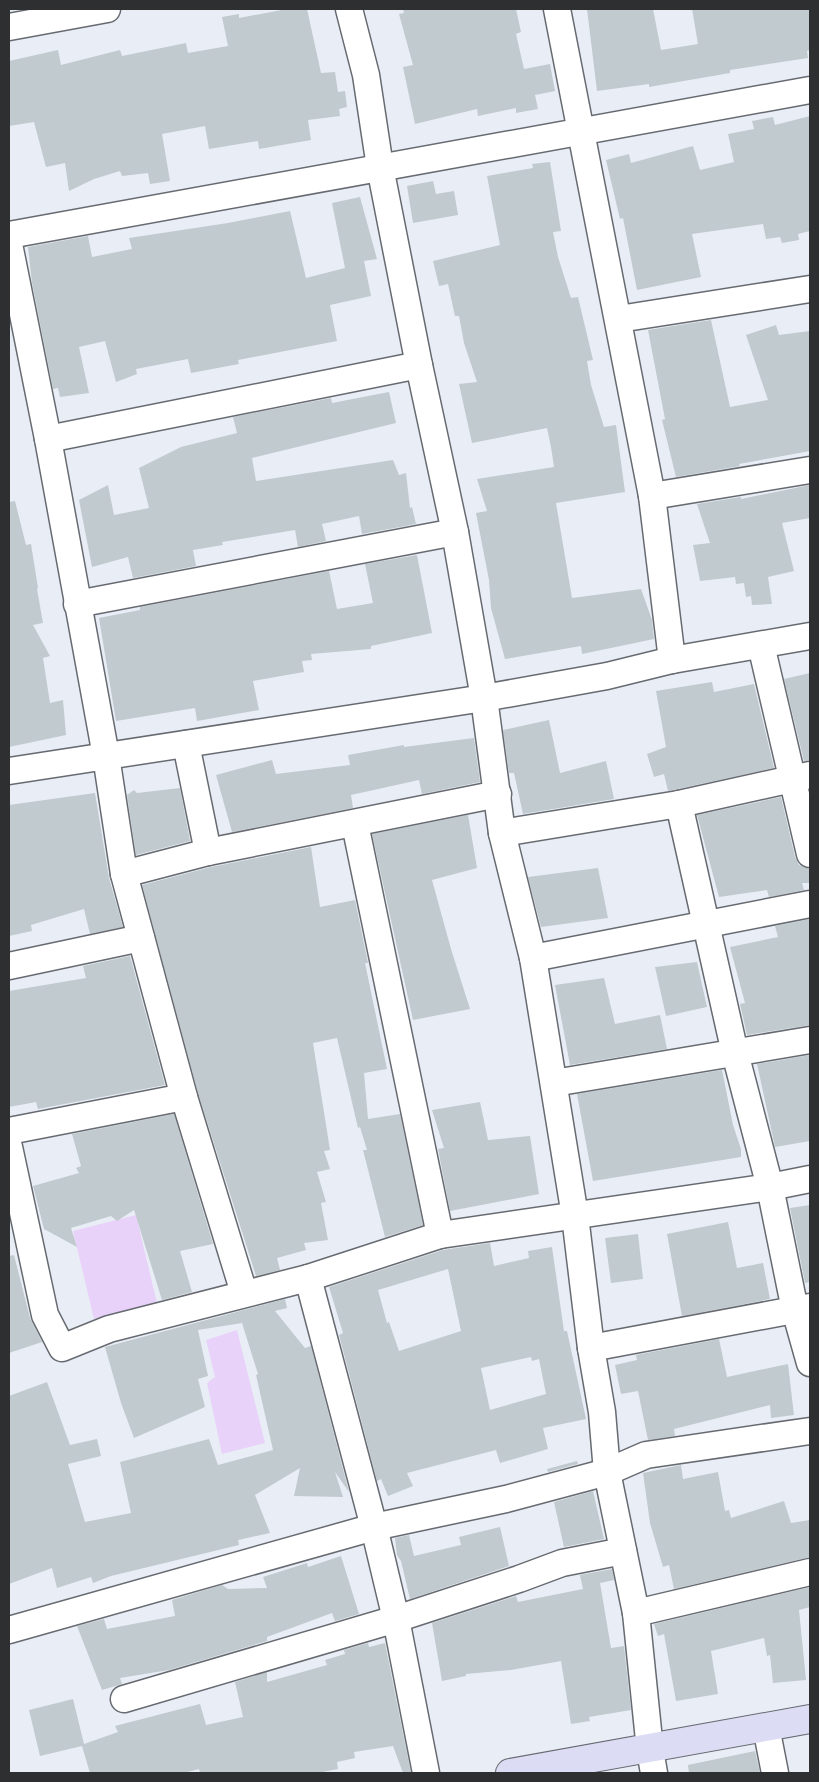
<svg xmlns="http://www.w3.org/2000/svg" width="819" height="1782" font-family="Mulish,sans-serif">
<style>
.green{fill:#e9d2f9}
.building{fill:#c1cace;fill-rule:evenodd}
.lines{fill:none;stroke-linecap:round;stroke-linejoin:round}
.street-casing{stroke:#676b71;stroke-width:29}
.secondary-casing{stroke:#676b71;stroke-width:30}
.street{stroke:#fff;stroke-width:26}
.secondary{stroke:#dddcf5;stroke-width:28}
</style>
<rect width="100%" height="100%" fill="#e9eef6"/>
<g class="green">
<polygon points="136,1215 157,1303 94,1319 73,1231"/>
<polygon points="237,1330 265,1443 222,1454 207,1383 215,1377 206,1340"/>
</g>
<g class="building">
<polygon points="287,9 307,9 321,73 335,72 338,92 345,91 347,107 339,109 340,116 308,120 311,140 259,149 258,141 209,149 205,126 162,134 170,181 150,184 148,173 122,176 120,171 94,179 69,191 65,163 46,167 34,122 9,126 9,61 58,50 61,65 120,50 122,56 186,43 188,53 228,46 222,17 239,14 239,18"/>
<polygon points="403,9 516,9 521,32 516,34 524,69 550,64 555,91 535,95 538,109 516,113 516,108 478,116 477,109 415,124 403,67 413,65 399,14 404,13"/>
<polygon points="587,9 653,9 661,50 698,44 692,9 810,9 810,50 807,51 808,58 730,70 730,73 649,87 649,84 597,91"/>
<polygon points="810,116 810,231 798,234 799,240 782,243 780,237 766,239 763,224 692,234 701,277 637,290 623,218 620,219 606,160 629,154 631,163 693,146 700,170 734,162 728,134 754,129 752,121 773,117 775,125"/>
<polygon points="550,162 561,231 553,232 558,257 571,298 578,297 593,360 587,361 591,385 604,427 616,425 625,492 556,503 572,598 641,589 652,620 654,639 582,654 581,646 505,659 491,608 489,580 476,513 487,511 477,479 554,467 551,447 547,428 472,443 459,384 477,382 464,343 459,316 455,316 448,284 439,286 433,261 500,245 487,176 533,168 532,164"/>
<polygon points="433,181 436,194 454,191 458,215 413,223 407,186"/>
<polygon points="360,197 377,259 364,261 371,296 330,305 337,341 238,360 239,364 191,373 188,359 136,369 137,374 116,382 105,341 79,347 89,393 60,397 58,388 53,389 32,283 28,247 88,236 92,257 132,249 129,238 228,223 290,211 306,278 345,268 332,203"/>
<polygon points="711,320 730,407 768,400 746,335 776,325 779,335 810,331 810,451 739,464 740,466 676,477 662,420 665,419 648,330"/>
<polygon points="389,392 396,423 252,458 256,481 393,460 399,475 406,473 410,508 412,507 416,524 362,534 359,516 322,524 326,541 298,547 295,530 222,542 223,545 193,550 196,566 133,578 128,557 92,567 79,500 108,485 114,515 149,508 139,468 181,447 237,433 233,417 331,398 332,403"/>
<polygon points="810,485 810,518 782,523 794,571 768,577 772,604 752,605 751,596 746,597 744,583 736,584 735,577 700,581 693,545 710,543 697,504 741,497 741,499"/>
<polygon points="15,501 26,545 31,544 38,588 37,589 43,623 33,625 50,656 43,658 50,703 63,700 66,735 9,747 9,502"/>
<polygon points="417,555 432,633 371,646 371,649 311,654 312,660 302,661 304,672 253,681 259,710 197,721 195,708 116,721 99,618 140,610 140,607 329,571 337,609 373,603 365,564"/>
<polygon points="810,673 810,760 804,761 784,679"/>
<polygon points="712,682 714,692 754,684 774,768 668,791 664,774 654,777 647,754 666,747 656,691"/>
<polygon points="549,720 560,773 606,761 614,799 523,814 514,773 509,773 503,730"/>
<polygon points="474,738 480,782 422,794 419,780 351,795 353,808 232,832 216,775 272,760 276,774 350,765 348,755 404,745 404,747"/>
<polygon points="180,788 190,841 136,855 127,795 134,790 137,793"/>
<polygon points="95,793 109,878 123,927 90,934 84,909 31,925 32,931 9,936 9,805"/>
<polygon points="781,797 795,857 799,865 810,869 810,883 802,883 804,890 769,897 767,890 719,897 697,815"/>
<polygon points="468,815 477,868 432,880 451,949 470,1009 413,1020 372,834"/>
<polygon points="311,847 320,907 355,900 368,963 365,963 387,1069 364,1073 368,1119 400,1114 423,1225 385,1237 363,1150 367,1150 360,1127 358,1128 337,1038 313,1043 330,1150 324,1151 330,1169 317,1172 326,1202 321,1203 328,1240 304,1243 306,1250 277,1258 280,1270 256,1276 198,1093 142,885 211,867"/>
<polygon points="598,868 608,918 541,927 528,877"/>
<polygon points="810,919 810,1025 747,1035 740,1004 745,1003 730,947 778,937 775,926"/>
<polygon points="130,956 165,1085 38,1109 36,1102 9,1107 9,991 86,978 83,966"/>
<polygon points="697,962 707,1007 666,1016 655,967"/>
<polygon points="604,978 615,1024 660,1015 667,1049 570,1065 555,985"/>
<polygon points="810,1055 810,1141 775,1147 757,1064"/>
<polygon points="722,1070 733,1125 741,1149 741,1157 593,1181 577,1094"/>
<polygon points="480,1102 488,1140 530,1136 539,1194 450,1211 438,1149 444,1148 432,1110"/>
<polygon points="174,1114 213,1244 180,1251 192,1292 162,1300 134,1210 117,1221 111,1216 71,1228 77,1247 44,1229 33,1186 79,1173 76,1168 81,1166 72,1134"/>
<polygon points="810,1205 810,1282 805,1283 790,1208"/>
<polygon points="728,1222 737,1268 763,1263 770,1299 682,1316 667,1234"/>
<polygon points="638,1234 643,1279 611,1283 605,1238"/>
<path d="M 490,1243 L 494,1266 L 529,1258 L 528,1251 L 552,1247 L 564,1331 L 567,1331 L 586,1419 L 543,1428 L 548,1449 L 500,1463 L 496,1450 L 407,1473 L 413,1486 L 388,1496 L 381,1479 L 377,1481 L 339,1335 L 343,1333 L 329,1287 L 443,1250 ZM 448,1269 L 461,1331 L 399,1351 L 389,1322 L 387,1323 L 378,1290 ZM 531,1357 L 532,1361 L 539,1359 L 546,1394 L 490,1410 L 481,1368 Z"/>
<polygon points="14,1255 30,1318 42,1342 9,1353 9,1256"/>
<polygon points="285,1299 287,1308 275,1311 305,1348 311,1346 349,1492 335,1472 343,1497 294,1496 300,1468 255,1495 270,1533 238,1540 239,1545 111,1576 93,1583 91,1577 57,1588 52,1568 9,1584 9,1396 47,1382 70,1445 97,1439 101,1456 68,1464 85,1522 131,1513 120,1462 209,1439 218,1465 273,1450 256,1375 258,1374 242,1323 198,1330 208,1376 198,1379 205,1407 134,1438 121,1403 105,1347"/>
<polygon points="719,1339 727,1377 788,1364 794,1415 771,1418 770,1405 674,1429 675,1436 648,1440 638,1391 621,1394 615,1365 637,1360 636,1355"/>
<polygon points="577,1461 578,1464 548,1472 547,1469"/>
<polygon points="681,1465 683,1479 718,1472 725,1511 729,1510 731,1518 784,1501 791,1523 810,1520 810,1557 674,1589 669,1565 663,1567 650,1523 643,1473"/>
<polygon points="593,1491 604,1539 564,1547 554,1502"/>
<polygon points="500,1527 509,1566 410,1599 401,1561 397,1555 395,1538 409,1535 414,1556 461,1545 459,1537"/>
<polygon points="341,1556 359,1614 335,1621 332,1613 267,1637 267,1641 169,1670 120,1678 122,1684 102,1690 77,1626 104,1619 107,1629 175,1616 172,1600 222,1585 228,1589 267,1588 263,1577 307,1563 308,1567"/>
<polygon points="612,1569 614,1580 600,1583 611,1648 624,1646 631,1710 589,1717 590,1721 571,1724 561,1661 511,1670 466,1674 466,1676 442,1681 432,1623 516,1596 518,1602 583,1589 580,1575"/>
<polygon points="810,1587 810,1607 799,1610 806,1680 773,1683 770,1655 767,1656 764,1638 711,1651 718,1694 676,1701 664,1634 658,1636 654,1624"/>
<polygon points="368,1643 369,1647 385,1643 411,1773 403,1773 393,1746 354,1752 355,1758 337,1762 338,1769 317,1773 200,1773 199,1769 184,1773 90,1773 82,1746 40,1756 29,1710 73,1699 84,1744 118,1732 115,1726 200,1704 206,1725 243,1717 235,1682 267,1672 267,1682 327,1665 325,1660 345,1654 344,1650"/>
<polygon points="755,1751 760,1773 689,1773 688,1765"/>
</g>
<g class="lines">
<g class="street-casing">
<g id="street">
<polyline points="349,9 366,75 380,167 419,365 455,532 484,698 502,833 533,958 575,1216 591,1348 602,1412 607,1472 636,1613 650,1750 654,1773"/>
<polyline points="557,9 652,496 672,660"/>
<polyline points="9,27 107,9"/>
<polyline points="9,235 810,90"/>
<polyline points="9,244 48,439 106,756 124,874 184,1097 244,1293"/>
<polyline points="619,319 810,289"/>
<polyline points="48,439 419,365"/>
<polyline points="652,496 810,470"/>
<polyline points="77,604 455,532"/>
<polyline points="761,645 810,854"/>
<polyline points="186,744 208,852"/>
<polyline points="9,771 484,698 607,676 672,660 810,636"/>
<polyline points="679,804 735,1053 770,1187 795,1310 810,1363"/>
<polyline points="355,824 440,1235"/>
<polyline points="502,833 679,804 810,775"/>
<polyline points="124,874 208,852 498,794"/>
<polyline points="533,958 810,904"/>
<polyline points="9,966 141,938"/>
<polyline points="554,1083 810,1040"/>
<polyline points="9,1131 184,1097"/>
<polyline points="9,1147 45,1315 62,1348 109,1329 308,1278 440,1235 770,1187 810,1179"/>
<polyline points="308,1278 374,1527 396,1619 426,1773"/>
<polyline points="591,1348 810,1307"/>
<polyline points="636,1613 810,1572"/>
<polyline points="9,1630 374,1527 506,1499 607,1472 646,1455 810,1431"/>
<polyline points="124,1699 396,1619 519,1579 562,1563 623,1551"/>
<polyline points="766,1727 775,1773"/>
</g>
</g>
<g class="secondary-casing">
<polyline id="secondary" points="510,1773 810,1719"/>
</g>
<use href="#street" class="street"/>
<use href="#secondary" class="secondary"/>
</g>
<rect width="819" height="1782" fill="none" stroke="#2d2f31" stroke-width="20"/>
</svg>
